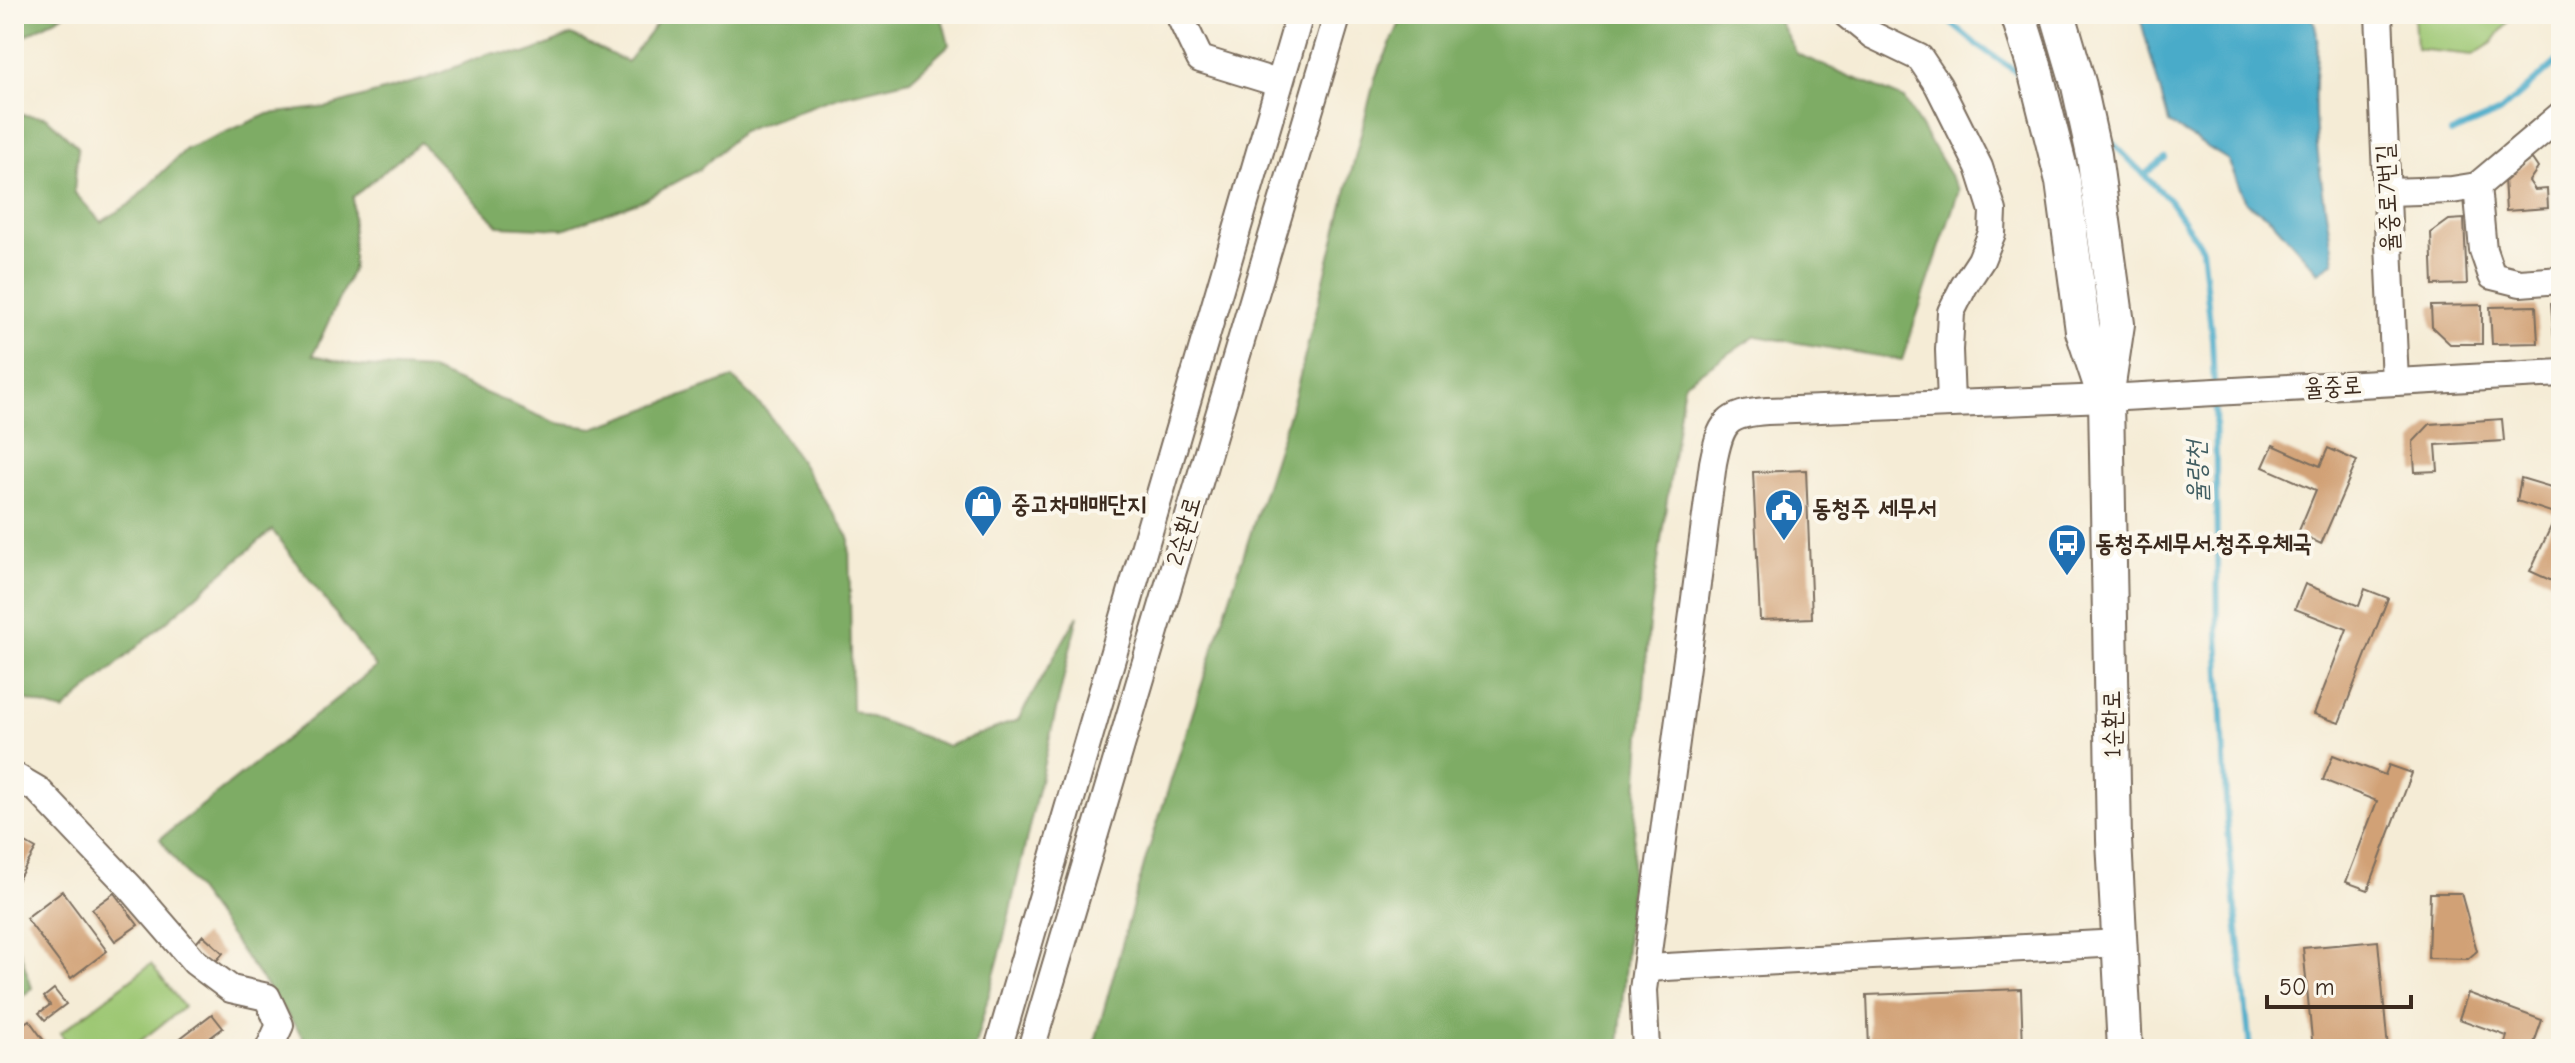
<svg xmlns="http://www.w3.org/2000/svg" width="2575" height="1063" font-family="'Comic Neue','Poor Story',sans-serif">
<style>
.green{fill:#9dc773;stroke:#6c7848;stroke-width:2}
.forest{fill:#7eac65;stroke:#5c6b42;stroke-width:2}
.water{fill:#49abc9;stroke:#426a74;stroke-width:2}
.lines{fill:none;stroke-linecap:round;stroke-linejoin:round}
.stream{stroke:#49abc9;stroke-width:6}
.building{fill:#d1a176}
.minor-casing{stroke:#7c6e5e;stroke-width:30}
.major-casing{stroke:#7c6e5e;stroke-width:38}
.minor{stroke:#fff;stroke-width:26}
.major{stroke:#fff;stroke-width:34}
.labels{text-anchor:middle;stroke-width:8;stroke-linejoin:round;paint-order:stroke}
.street-label{font-size:24px;fill:#3b2a1e;stroke:#fbf7ec}
.poi-label{font-size:24px;font-weight:bold;fill:#3b2a1e;stroke:#fbf7ec;text-anchor:start}
.water-label{font-size:26px;font-style:italic;fill:#415e62;stroke:#fbf7ec}
</style>
<rect width="100%" height="100%" fill="#fbf7ec"/>
<filter id="ink" filterUnits="userSpaceOnUse"><feTurbulence type="fractalNoise" baseFrequency=".0125" numOctaves="2"/><feDisplacementMap in="SourceGraphic" scale="16" xChannelSelector="R" yChannelSelector="G"/><feConvolveMatrix kernelMatrix="1 2 1 2 8 2 1 2 1" color-interpolation-filters="sRGB"/></filter>
<filter id="wash" filterUnits="userSpaceOnUse"><feTurbulence type="fractalNoise" baseFrequency=".006" numOctaves="4" result="noise"/><feDisplacementMap in="SourceGraphic" scale="32" xChannelSelector="R" yChannelSelector="G"/><feGaussianBlur stdDeviation="1.8" result="paint"/><feColorMatrix in="noise" values="0 0 0 0 0 0 0 0 0 0 0 0 0 0 0 0 0 1.4 0 .05"/><feComposite in="paint" operator="in"/></filter>
<g filter="url(#wash)">
<rect width="100%" height="100%" fill="#f5ecd6"/>
<g class="green">
<polygon points="2414,14 2513,14 2492,43 2473,55 2416,49"/>
<polygon points="151,964 184,1007 130,1049 72,1049 60,1033"/>
</g>
<g class="forest">
<polygon points="14,14 65,14 14,42"/>
<polygon points="659,14 941,14 949,45 910,80 837,97 742,131 699,170 641,201 563,229 499,226 420,142 353,197 353,268 313,355 360,366 431,370 556,423 594,428 733,378 768,413 849,537 852,710 948,746 1018,720 1078,615 1001,950 974,1049 312,1049 160,839 376,667 272,530 63,711 14,697 14,114 46,117 78,147 74,192 101,222 130,204 186,149 268,114 328,107 428,78 490,53 525,54 572,35 627,62 659,21"/>
<polygon points="1404,14 1775,14 1797,54 1904,99 1959,190 1902,360 1756,336 1684,383 1649,623 1619,1049 1093,1049 1146,858 1295,395 1375,78"/>
<polygon points="14,934 32,988 14,1004"/>
</g>
<path class="water" d="M 2139,14 L 2310,14 C 2322,34 2316,57 2315,79 C 2312,141 2325,202 2334,262 L 2318,272 L 2271,219 L 2246,202 L 2228,160 L 2169,123 Z"/>
<g class="lines">
<g class="stream">
<polyline points="1940,14 1977,45 2024,77"/>
<polyline points="2451,133 2500,112 2561,58"/>
<polyline points="2104,134 2170,201 2202,248 2212,340 2214,385"/>
<polyline points="2144,175 2165,158"/>
<polyline points="2215,400 2218,632 2227,821 2250,1049"/>
</g>
</g>
<g id="blocks">
<g class="building">
<polygon points="2532,159 2538,168 2529,181 2535,190 2547,189 2548,208 2506,211 2504,178"/>
<polygon points="2464,219 2467,284 2433,285 2431,233 2449,220"/>
<polygon points="2561,303 2561,339 2554,339 2551,304"/>
<polygon points="2482,305 2482,344 2450,344 2432,327 2431,306"/>
<polygon points="2536,306 2538,343 2492,344 2490,307"/>
<polygon points="2502,419 2504,441 2436,445 2438,471 2415,472 2413,442 2430,424"/>
<polygon points="2273,445 2320,466 2328,448 2357,461 2321,544 2298,533 2316,490 2263,467"/>
<polygon points="1806,470 1812,618 1760,620 1753,472"/>
<polygon points="2521,478 2561,490 2561,566 2552,581 2530,571 2557,514 2517,501"/>
<polygon points="2305,584 2359,606 2365,589 2388,598 2339,723 2314,714 2347,629 2295,609"/>
<polygon points="2333,755 2385,775 2389,765 2412,773 2368,890 2346,882 2377,801 2323,780"/>
<polygon points="24,842 36,849 14,886 14,859"/>
<polygon points="62,891 107,951 71,978 26,918"/>
<polygon points="114,893 138,925 115,941 92,909"/>
<polygon points="2430,893 2461,893 2477,951 2468,959 2428,958"/>
<polygon points="203,935 223,953 211,967 191,949"/>
<polygon points="2378,941 2388,1049 2313,1049 2303,948"/>
<polygon points="54,989 66,1004 45,1020 39,1013 50,1005 44,997"/>
<polygon points="2021,989 2023,1049 1869,1049 1867,995"/>
<polygon points="2468,993 2542,1020 2532,1049 2503,1049 2507,1036 2459,1019"/>
<polygon points="212,1014 223,1028 195,1049 185,1049 178,1040"/>
<polygon points="29,1020 50,1049 14,1049 14,1030"/>
</g>
</g>
</g>
<g filter="url(#ink)">
<use href="#blocks" fill-opacity="0" stroke="#7c6e5e" stroke-width="2"/>
<g class="lines">
<g class="minor-casing">
<g id="minor">
<polyline points="1181,14 1181,19 1200,59 1278,83"/>
<polyline points="1846,14 1872,35 1920,58 1938,85 1979,167 1993,211 1992,233 1981,260 1964,286 1951,312 1949,350 1951,403"/>
<polyline points="2379,14 2395,382"/>
<polyline points="2477,186 2483,250 2492,276 2520,283 2561,280"/>
<polyline points="2477,186 2561,115"/>
<polyline points="2387,192 2452,190 2477,186"/>
<polyline points="14,776 38,790 131,888 195,962 231,989 267,997 280,1025 269,1049"/>
<polyline points="1647,968 2120,943"/>
<polyline points="998,1049 1300,14"/>
<polyline points="1031,1049 1338,14"/>
<path d="M 1646,1049 L 1643,990 L 1713,463 C 1721,423 1725,414 1767,411 L 2106,398 L 2561,373"/>
</g>
</g>
<g class="major-casing">
<g id="major">
<polyline points="2018,14 2033,62 2063,181 2083,331 2104,394"/>
<polyline points="2058,14 2079,86 2094,155 2117,324 2106,398 2114,840 2125,1049"/>
</g>
</g>
<use href="#minor" class="minor"/>
<use href="#major" class="major"/>
</g>
</g>
<defs>
<g id="shop-pin" transform="scale(2)"><path d="M0 17L-7.5 6A9.5 9.5 0 1 1 7.5 6Z" fill="#1f6fb2" stroke="#fbf7ec"/><path d="M-5-2.5h2.3a2.7 3.5 0 0 1 5.4 0H5L5.5 6h-11ZM-1.5-2.5h3a1.5 2.3 0 0 0-3 0Z" fill="#fff"/></g>
<g id="civic-pin" transform="scale(2)"><path d="M0 17L-7.5 6A9.5 9.5 0 1 1 7.5 6Z" fill="#1f6fb2" stroke="#fbf7ec"/><path d="M-.6-6.5H3V-4.5H.6V-3L4-1V1h2V6H-6V1h2V-1L-.6-3ZM-1.2 2.5V6h2.4V2.5Z" fill="#fff"/></g>
<g id="bus-pin" transform="scale(2)"><path d="M0 17L-7.5 6A9.5 9.5 0 1 1 7.5 6Z" fill="#1f6fb2" stroke="#fbf7ec"/><path d="M-5-6H5V4H4V6H2V4H-2V6H-4V4H-5ZM-3.5-4V0h7V-4ZM-3.5 1.2v1.5H-2V1.2ZM2 1.2v1.5H3.5V1.2Z" fill="#fff"/></g>
</defs>
<g fill-rule="evenodd">
<use href="#shop-pin" x="983" y="504"/>
<use href="#civic-pin" x="1784" y="508"/>
<use href="#bus-pin" x="2067" y="543"/>
</g>
<g class="labels">
<g class="street-label">
<text transform="translate(2387 198) rotate(-93)" y="8">율중로7번길</text>
<text transform="translate(2333 386) rotate(-3)" y="8">율중로</text>
<text transform="translate(1183 531) rotate(-74)" y="8">2순환로</text>
<text transform="translate(2112 724) rotate(-91)" y="8">1순환로</text>
</g>
<g class="poi-label">
<text x="1011" y="512">중고차매매단지</text>
<text x="1812" y="516">동청주 세무서</text>
<text x="2095" y="551">동청주세무서.청주우체국</text>
</g>
<g class="water-label">
<text transform="translate(2196 472) rotate(-92)" y="9">율량천</text>
</g>
</g>
<rect width="2575" height="1063" fill="none" stroke="#fbf7ec" stroke-width="48"/>
<path d="M2267 995v12h144v-12" fill="none" stroke="#3b2a1e" stroke-width="4"/>
<text x="2279" y="995" font-size="24" fill="#3b2a1e" stroke="#fbf7ec" stroke-width="6" paint-order="stroke">50 m</text>
</svg>
